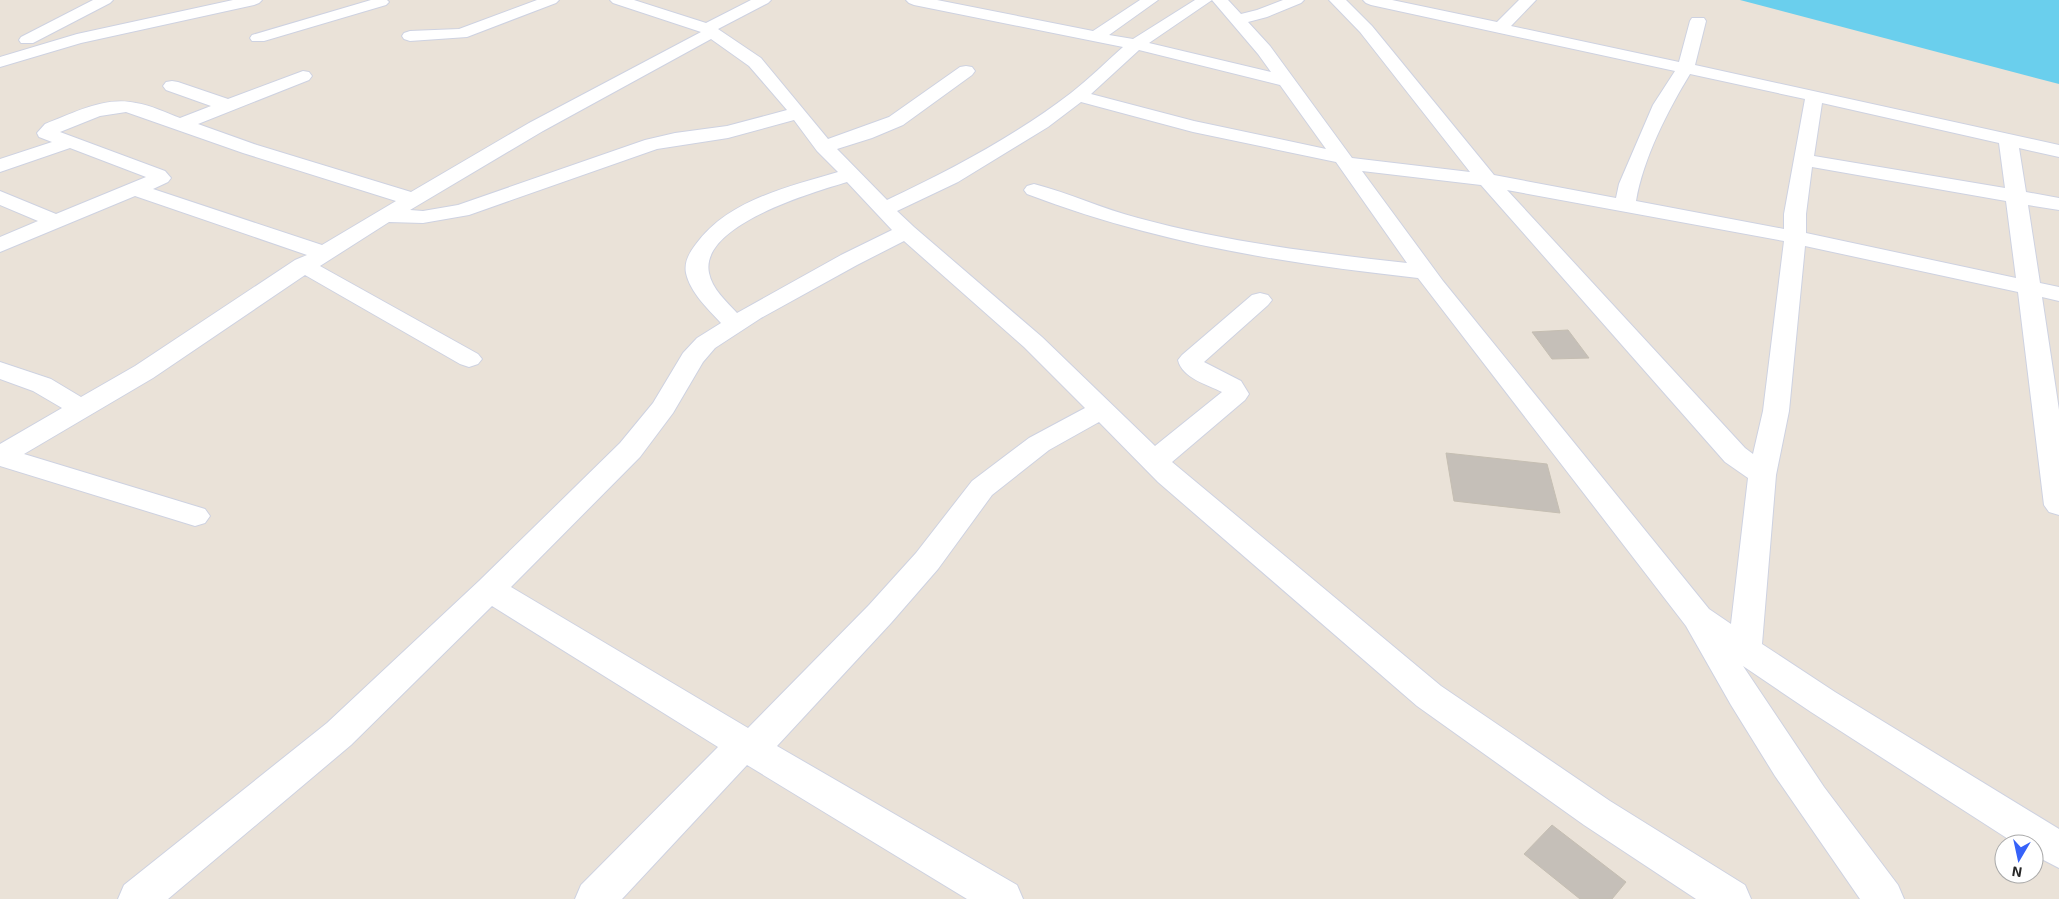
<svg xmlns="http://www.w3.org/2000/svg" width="2059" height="899" font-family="'Exo 2',sans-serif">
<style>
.water{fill:#6acfed}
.building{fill:#c5bfb8;stroke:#c5beb2}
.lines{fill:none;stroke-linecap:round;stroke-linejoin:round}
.minor-casing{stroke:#ced2e1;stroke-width:2}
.minor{fill:#fff;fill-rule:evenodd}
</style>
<rect width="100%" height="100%" fill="#eae2d8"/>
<polygon class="water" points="1740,0 2059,0 2059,84"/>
<g class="building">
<polygon points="1568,330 1589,358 1552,359 1532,332"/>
<polygon points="1446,453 1547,464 1560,513 1454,501"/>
<polygon points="1552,825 1626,882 1612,899 1580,899 1524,854"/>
</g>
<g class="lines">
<g class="minor-casing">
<g id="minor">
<polygon points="93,0 113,0 110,3 33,43 21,43 19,40 21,37"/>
<polygon points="233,0 262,0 259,3 254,5 81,43 0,67 0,57 77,34"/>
<polygon points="371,0 387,0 389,2 386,5 264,41 252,41 250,38 252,35"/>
<polygon points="537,0 559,0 556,3 467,37 410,41 404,39 402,36 404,33 410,31 459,29"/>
<path d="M 610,0 L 634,0 L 706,23 L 751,0 L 771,0 L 768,3 L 718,29 L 761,58 L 828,139 L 889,117 L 960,67 L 966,66 L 972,67 L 975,71 L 972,75 L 903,125 L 872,138 L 837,149 L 887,200 C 951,170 1015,136 1071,93 C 1089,79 1106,62 1123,47 L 914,5 L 909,3 L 906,0 L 937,0 L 1093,31 L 1140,0 L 1158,0 L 1109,35 L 1133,39 L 1195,0 L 1228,0 L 1241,14 L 1257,10 L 1283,0 L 1304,0 L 1301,3 L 1267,17 L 1248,22 L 1270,46 L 1352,158 L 1470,172 L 1360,32 L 1329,0 L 1346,0 L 1372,26 L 1494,175 L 1616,198 L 1619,184 L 1653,105 L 1675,71 L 1371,5 L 1366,3 L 1363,0 L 1392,0 L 1497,22 L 1519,0 L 1536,0 L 1511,26 L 1679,62 L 1690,21 L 1692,18 L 1704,18 L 1706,21 L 1695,65 L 2059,145 L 2059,157 L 2019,148 L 2026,192 L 2059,198 L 2059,210 L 2028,205 L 2040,283 L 2059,287 L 2059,301 L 2042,297 L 2059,410 L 2059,515 L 2049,512 L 2044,505 L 2018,292 L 1805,246 L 1789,411 L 1776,475 L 1762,644 L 1835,692 L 2059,829 L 2059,868 L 2034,855 L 2034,844 L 2016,844 L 1811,712 L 1743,666 L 1824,787 L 1898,885 L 1904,899 L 1860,899 L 1775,776 L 1731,705 L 1686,626 L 1418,278 C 1281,263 1156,243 1027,194 L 1024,190 L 1027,186 L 1034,184 C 1069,193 1103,209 1138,218 C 1226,242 1317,253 1407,263 L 1336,162 L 1193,132 L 1081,102 L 1048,127 L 958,182 L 897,211 L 914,227 L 1042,337 L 1155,446 L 1222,392 C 1208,385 1182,378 1178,360 L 1182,355 L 1252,295 L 1260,293 L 1268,295 L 1272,300 L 1268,305 L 1204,362 L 1241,381 L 1249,394 L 1245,400 L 1172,462 L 1441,686 L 1610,801 L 1745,885 L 1751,899 L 1696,899 L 1584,825 L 1417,706 L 1158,482 L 1099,422 L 1049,450 L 992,495 L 938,569 L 891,623 L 777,746 L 1017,885 L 1023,899 L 967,899 L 747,765 L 622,899 L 575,899 L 581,885 L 718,747 L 492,606 L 351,745 L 168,899 L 118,899 L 124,885 L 327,723 L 479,581 L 620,443 L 653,403 L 683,353 L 697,338 L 721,323 C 708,309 690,292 686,273 C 684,262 689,253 696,244 C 728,200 788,187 838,172 L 817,151 L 794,120 L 728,138 L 657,149 L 469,215 L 423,223 L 389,222 L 320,266 L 478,354 L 482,359 L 478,364 L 469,367 L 460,364 L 305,275 L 153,378 L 24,454 L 205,509 L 210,516 L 205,523 L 195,526 L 0,466 L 0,444 L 62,408 L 33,391 L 0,379 L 0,362 L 51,379 L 81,397 L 135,366 L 295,260 L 307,255 L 135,196 L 0,252 L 0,237 L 38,221 L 0,205 L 0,191 L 56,214 L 146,177 L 70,148 L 0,172 L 0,159 L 52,142 L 39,137 L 37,133 L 45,124 C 74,113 105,96 136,103 C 151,105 166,113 180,118 L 211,106 L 166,90 L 163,86 L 166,82 L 172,81 L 178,82 L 228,99 L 303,71 L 309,72 L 312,76 L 309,80 L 198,124 L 257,145 L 411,192 L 529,123 L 701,32 L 613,3 ZM 1212,0 L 1258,54 L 1271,72 L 1149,43 ZM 711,39 L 749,66 L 787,110 L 727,126 L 675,133 L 645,140 L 458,205 L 423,211 L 410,210 L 543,131 ZM 1139,50 L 1280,85 L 1326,149 L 1194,121 L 1091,94 ZM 1690,74 L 1805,99 L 1784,214 L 1784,229 L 1636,201 C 1643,159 1668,110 1690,74 ZM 1822,103 L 1999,143 L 2005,188 L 1814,156 ZM 126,112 L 243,153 L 396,201 L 322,245 L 153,189 L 168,182 L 171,178 L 165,171 L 60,132 L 100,116 ZM 1812,167 L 2006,201 L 2016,278 L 1806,233 L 1806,214 ZM 1362,171 L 1481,185 L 1725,462 L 1748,478 L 1731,624 L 1709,609 L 1443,281 ZM 847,182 L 892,230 L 841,255 L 737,313 C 726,301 712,289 709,273 C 699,225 814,192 847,182 ZM 1507,190 L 1784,241 L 1763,411 L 1753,454 L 1745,448 ZM 904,241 L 1024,347 L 1085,408 L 1029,438 L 972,481 L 916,553 L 869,605 L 748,728 L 511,587 L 640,457 L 673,413 L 703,362 L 715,348 L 761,318 L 857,265 Z"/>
</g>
</g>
<use href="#minor" class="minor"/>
</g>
<g transform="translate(2019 859) rotate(189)"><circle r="24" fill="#ffffff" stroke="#a9a9a9"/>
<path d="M0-4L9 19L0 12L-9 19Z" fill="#3662f9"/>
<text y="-8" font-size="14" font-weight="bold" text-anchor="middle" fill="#272727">N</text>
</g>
</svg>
